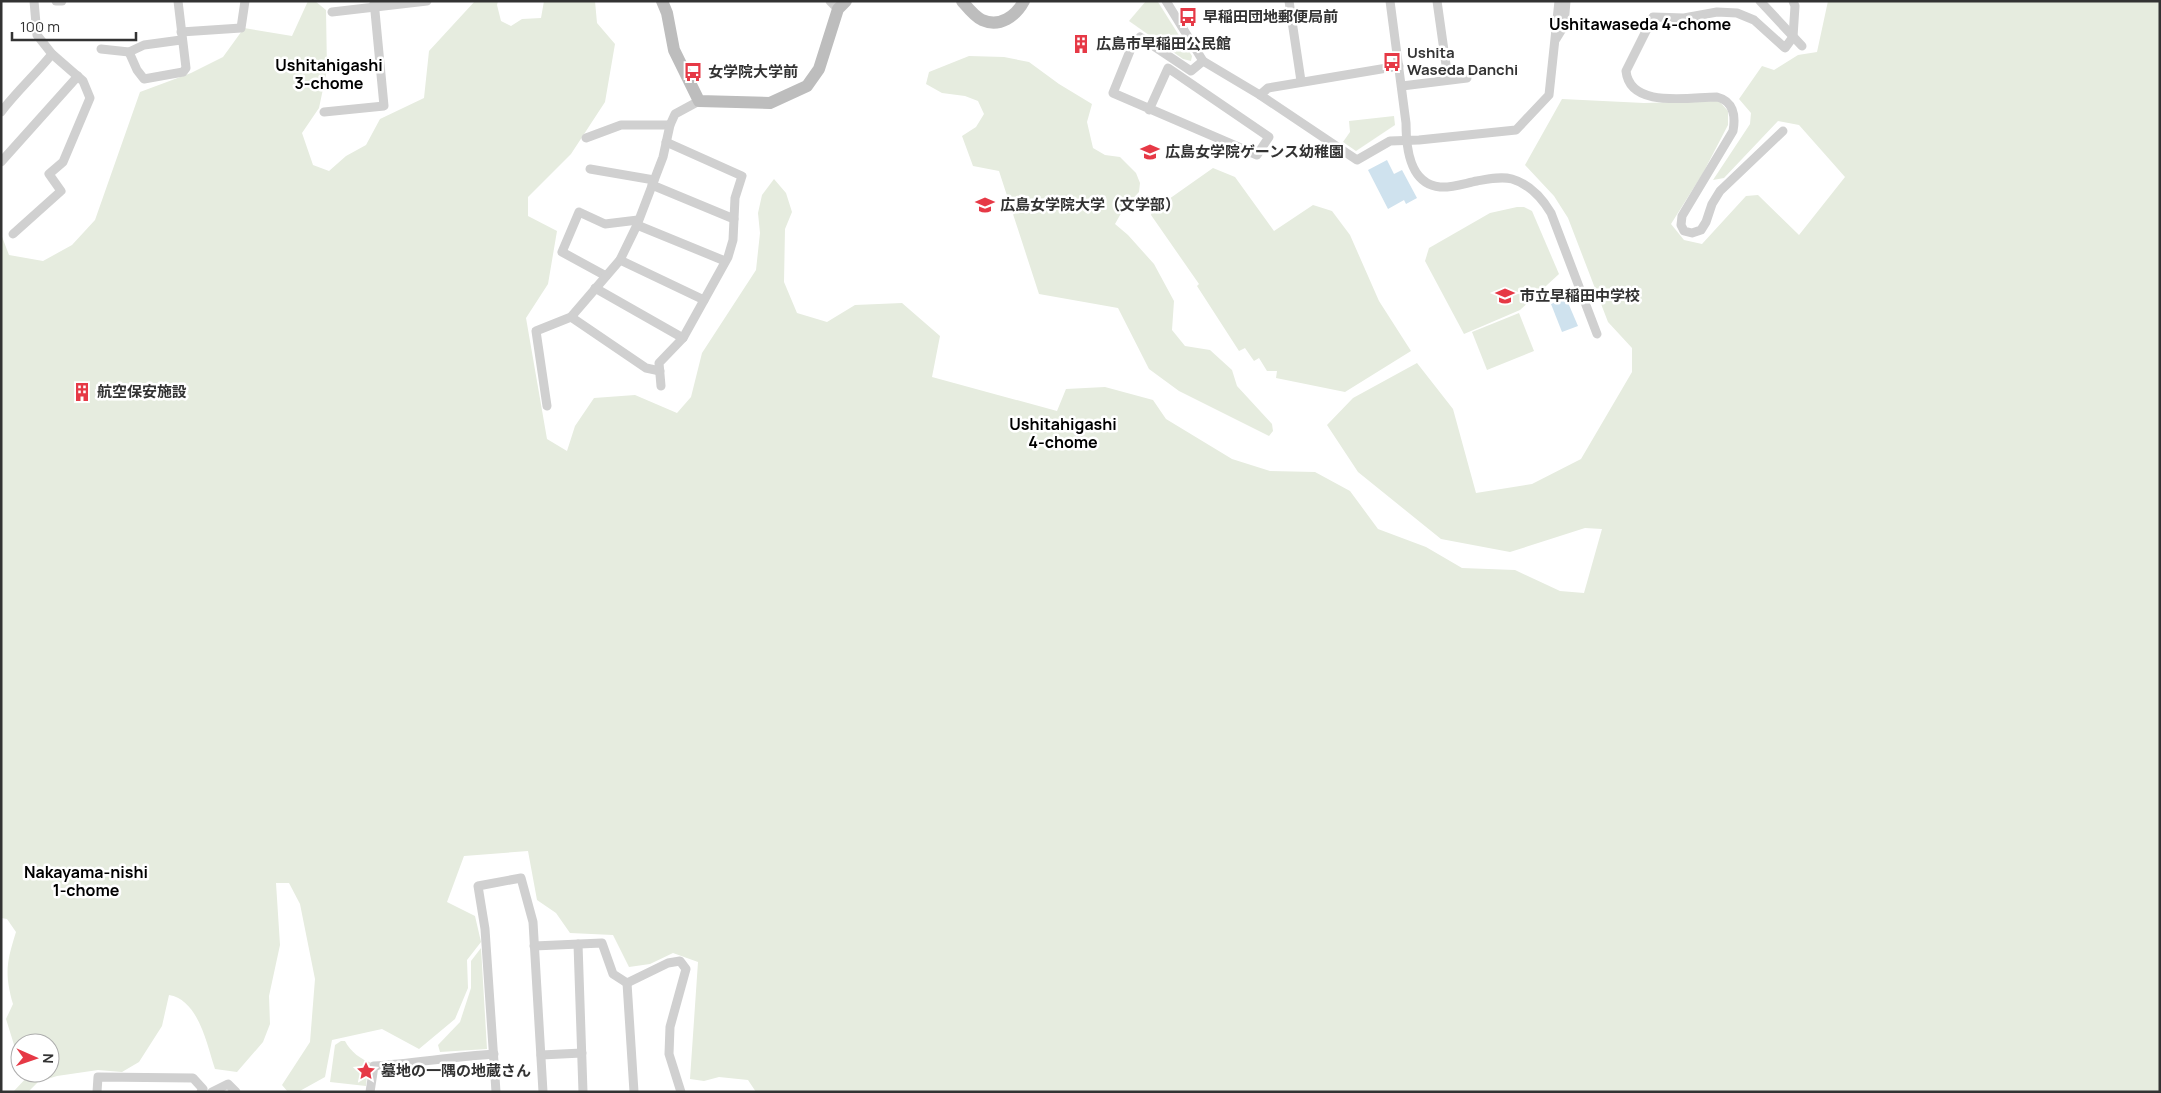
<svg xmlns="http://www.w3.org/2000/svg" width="2161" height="1093" font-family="Manrope,'Noto Sans JP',sans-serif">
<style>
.green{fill:#e6ecdf}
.water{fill:#cfe2ee}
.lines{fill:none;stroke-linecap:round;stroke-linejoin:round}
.street{stroke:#d0d0d0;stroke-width:9}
.secondary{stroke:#bdbdbd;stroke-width:12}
.labels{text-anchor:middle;stroke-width:5;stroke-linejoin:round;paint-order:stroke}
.poi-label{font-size:15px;font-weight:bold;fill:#333;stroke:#fff;text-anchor:start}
.neighbourhood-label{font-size:16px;font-weight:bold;fill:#000;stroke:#fff}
</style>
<rect width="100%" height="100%" fill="#fff"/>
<g class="green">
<path d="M 308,1 L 315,1 L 326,10 L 327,70 L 319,108 L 302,133 L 313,165 L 329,171 L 346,156 L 366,145 L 380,119 L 424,98 L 429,51 L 475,1 L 498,1 L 497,5 L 501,21 L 511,26 L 522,19 L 541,18 L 544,1 L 595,1 L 597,23 L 615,44 L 605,102 L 571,154 L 528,197 L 528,216 L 557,231 L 548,284 L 526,318 L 547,439 L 567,451 L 575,426 L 594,398 L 635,395 L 677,413 L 691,397 L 702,353 L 756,270 L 760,233 L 758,213 L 762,195 L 774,179 L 786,193 L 792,212 L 785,229 L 784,282 L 797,313 L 827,322 L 855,305 L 902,303 L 940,336 L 932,377 L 1057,411 L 1066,389 L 1105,387 L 1153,400 L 1166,419 L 1232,459 L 1270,471 L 1315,472 L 1350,491 L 1378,529 L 1426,547 L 1462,568 L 1515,570 L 1560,591 L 1584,593 L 1602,529 L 1585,528 L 1510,552 L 1441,539 L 1358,472 L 1327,425 L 1353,398 L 1417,363 L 1453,409 L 1476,493 L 1532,484 L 1581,459 L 1632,372 L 1632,348 L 1608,322 L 1568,218 L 1554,196 L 1525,165 L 1562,99 L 1644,103 L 1719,101 L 1728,111 L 1728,125 L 1703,173 L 1671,224 L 1684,240 L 1702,244 L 1746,196 L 1758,195 L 1799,235 L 1845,177 L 1799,125 L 1778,121 L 1724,178 L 1713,180 L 1750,124 L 1751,113 L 1739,99 L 1762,66 L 1774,70 L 1798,55 L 1817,52 L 1828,1 L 2160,1 L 2160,1092 L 756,1092 L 748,1080 L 719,1077 L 704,1081 L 690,1079 L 698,962 L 673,953 L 650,964 L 629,967 L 613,935 L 570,933 L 556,913 L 537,900 L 528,851 L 464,856 L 447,902 L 475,916 L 481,942 L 467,960 L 468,988 L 455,1019 L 419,1049 L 382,1029 L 332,1040 L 325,1077 L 298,1092 L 288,1092 L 282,1085 L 310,1042 L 315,979 L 300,904 L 289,883 L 276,883 L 280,945 L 269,996 L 270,1024 L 263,1042 L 237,1072 L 215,1069 C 207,1045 199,1000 169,995 L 162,1026 L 139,1062 L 122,1072 L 98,1070 L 57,1076 L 38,1082 L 28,1092 L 13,1092 L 29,1075 L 29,1073 L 50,1073 L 50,1043 L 20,1043 L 20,1055 L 15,1048 L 6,1019 L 13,1004 C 4,973 7,961 16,932 L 7,919 L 1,918 L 1,234 L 9,255 L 43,261 L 72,245 L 95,220 L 140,92 L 191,73 L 223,57 L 244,28 L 292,36 Z"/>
<polygon points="1146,1 1158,2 1192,56 1191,61 1183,59 1129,21"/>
<polygon points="969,56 1004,57 1029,62 1059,84 1092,104 1087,122 1093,148 1105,155 1120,157 1136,173 1140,183 1139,192 1124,208 1115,224 1128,235 1154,264 1174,301 1172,330 1185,346 1210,350 1232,370 1237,386 1272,424 1273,431 1269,436 1179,391 1149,369 1118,308 1039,294 999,171 973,166 962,136 976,127 984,114 978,101 965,96 942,93 926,84 929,72"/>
<polygon points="1394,116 1395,125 1356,151 1343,142 1350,132 1349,121"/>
<polygon points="1213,168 1235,177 1274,231 1313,205 1332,211 1350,235 1379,301 1411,351 1345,392 1276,378 1277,371 1267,371 1259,358 1254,361 1245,348 1239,351 1197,286 1199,284 1151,215 1152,211"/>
<polygon points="1517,207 1524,207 1532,211 1559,274 1520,310 1464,334 1425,261 1429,248 1490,213"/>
<polygon points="1519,313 1534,351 1487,370 1472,332"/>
<polygon points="481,948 487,1049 440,1052 438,1045 460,1022 471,988 471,961"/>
<path d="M 341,1041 L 345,1041 C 350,1051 361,1060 372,1063 L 372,1065 L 368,1065 L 366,1086 L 330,1082 L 335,1045 Z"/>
</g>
<g class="water">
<polygon points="1387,160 1394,174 1402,170 1417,198 1406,204 1404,200 1388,209 1368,170"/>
<polygon points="1566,298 1578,326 1562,332 1551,304"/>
</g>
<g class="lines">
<g class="street">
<polyline points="56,1 62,1"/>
<polyline points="830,1 838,9"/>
<polyline points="1166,1 1203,61 1260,95 1357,160 1390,141 1419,140 1516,130 1549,95 1559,1"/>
<polyline points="1289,1 1301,81"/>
<path d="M 1390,1 L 1406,123 C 1406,147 1409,184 1440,187 C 1452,188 1466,183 1477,181 C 1488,179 1501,176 1512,179 C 1529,184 1542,198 1551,213 L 1597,334"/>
<polyline points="1437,1 1448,79"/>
<polyline points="1760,1 1802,46"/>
<polyline points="332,12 427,1"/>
<polyline points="181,32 241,28 245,1"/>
<polyline points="1556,39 1564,26 1566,1"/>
<polyline points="101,49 129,52 144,45 181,40"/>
<polyline points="129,52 137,70 144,79 183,72 186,68 178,1"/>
<polyline points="1402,86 1467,78"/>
<polyline points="1260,95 1268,88 1399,66"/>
<polyline points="1149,110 1168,68 1269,137 1257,155 1113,93 1132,46 1140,37 1191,71 1203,61"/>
<path d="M 1,112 C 17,91 36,74 52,54"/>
<polyline points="324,112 384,106 374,1"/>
<path d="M 1783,131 L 1720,191 L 1712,204 L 1706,222 L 1701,230 L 1692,233 L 1684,231 L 1681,225 L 1682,216 L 1733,131 C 1736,115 1733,101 1717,97 C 1689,97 1630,109 1626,71 L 1653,17 L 1684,18 L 1717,12 L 1737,13 L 1754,20 L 1785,48 L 1793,37 L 1795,6 L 1793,1"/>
<polyline points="586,138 621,125 670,125"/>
<polyline points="1,162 78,76"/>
<polyline points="590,169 654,180"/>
<polyline points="652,185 734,219"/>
<polyline points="637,225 725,261"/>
<polyline points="13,234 61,191 49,174 63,162 90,98 83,81 52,54 37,35 34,1"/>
<polyline points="620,260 704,300"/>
<polyline points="606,276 562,252 579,212 605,224 638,220"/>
<polyline points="595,288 683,338"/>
<polyline points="571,317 646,368 660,371"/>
<polyline points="661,386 659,363 683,338 728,257 733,240 735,198 742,176 666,142"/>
<polyline points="547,406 536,331 571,317 620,260 637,225 663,157 670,125 675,114 699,101"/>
<polyline points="578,944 583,1092"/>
<polyline points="534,946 602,943 613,974 627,983 668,963 680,961 686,969 670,1027 669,1054 681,1092"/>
<polyline points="627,983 634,1092"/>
<polyline points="541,1055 582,1053"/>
<polyline points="97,1092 98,1077 193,1078 203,1089 201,1092"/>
<polyline points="212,1092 228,1084 236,1092"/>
<path d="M 370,1092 L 374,1066 C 414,1063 453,1057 494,1054"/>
<polyline points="496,1092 485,929 478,886 521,878 533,922 543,1092"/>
</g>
<g class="secondary">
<polyline points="662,1 667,13 674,50 699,101 770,103 807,86 819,69 838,9 846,1"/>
<path d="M 962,1 C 968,8 974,16 982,20 C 1000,28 1016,16 1024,1"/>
</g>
</g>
<defs>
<g id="bus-bare" transform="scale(1.5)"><path d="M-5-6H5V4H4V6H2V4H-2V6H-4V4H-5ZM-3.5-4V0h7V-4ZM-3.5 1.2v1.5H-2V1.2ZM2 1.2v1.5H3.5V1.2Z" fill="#e63946" stroke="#fff" stroke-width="2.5" paint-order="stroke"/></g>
<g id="building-bare" transform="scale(1.5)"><path d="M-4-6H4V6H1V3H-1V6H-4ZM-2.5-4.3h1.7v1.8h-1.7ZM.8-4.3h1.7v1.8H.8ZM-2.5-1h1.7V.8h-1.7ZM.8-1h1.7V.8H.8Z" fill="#e63946" stroke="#fff" stroke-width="2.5" paint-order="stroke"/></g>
<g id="school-bare" transform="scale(1.5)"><path d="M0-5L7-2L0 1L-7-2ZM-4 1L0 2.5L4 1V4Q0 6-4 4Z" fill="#e63946" stroke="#fff" stroke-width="2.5" paint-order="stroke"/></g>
<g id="university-bare" transform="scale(1.5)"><path d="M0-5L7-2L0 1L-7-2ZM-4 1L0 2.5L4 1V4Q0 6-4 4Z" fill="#e63946" stroke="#fff" stroke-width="2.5" paint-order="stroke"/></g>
<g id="sight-bare" transform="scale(1.5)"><path d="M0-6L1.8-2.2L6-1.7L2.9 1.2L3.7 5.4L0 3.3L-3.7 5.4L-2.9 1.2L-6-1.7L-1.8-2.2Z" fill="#e63946" stroke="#fff" stroke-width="2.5" paint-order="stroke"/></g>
</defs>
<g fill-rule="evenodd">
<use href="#bus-bare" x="1188" y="17"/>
<use href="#building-bare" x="1081" y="44"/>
<use href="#bus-bare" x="1392" y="62"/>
<use href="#bus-bare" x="693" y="72"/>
<use href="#school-bare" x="1150" y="152"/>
<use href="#university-bare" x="985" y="205"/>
<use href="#school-bare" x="1505" y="296"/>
<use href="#building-bare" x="82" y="392"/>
<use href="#sight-bare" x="366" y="1071"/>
</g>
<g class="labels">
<g class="poi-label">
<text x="1203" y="22">早稲田団地郵便局前</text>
<text x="1096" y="49">広島市早稲田公民館</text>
<text x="1407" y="58">Ushita<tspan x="1407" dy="17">Waseda Danchi</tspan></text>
<text x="708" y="77">女学院大学前</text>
<text x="1165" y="157">広島女学院ゲーンス幼稚園</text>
<text x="1000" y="210">広島女学院大学（文学部）</text>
<text x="1520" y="301">市立早稲田中学校</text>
<text x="97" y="397">航空保安施設</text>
<text x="381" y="1076">墓地の一隅の地蔵さん</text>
</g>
<g class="neighbourhood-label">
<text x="1640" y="30">Ushitawaseda 4-chome</text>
<text x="329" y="71">Ushitahigashi<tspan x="329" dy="18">3-chome</tspan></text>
<text x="1063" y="430">Ushitahigashi<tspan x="1063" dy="18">4-chome</tspan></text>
<text x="86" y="878">Nakayama-nishi<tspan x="86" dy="18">1-chome</tspan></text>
</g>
</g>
<rect width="2161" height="1093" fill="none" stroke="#333333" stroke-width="5"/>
<g transform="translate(35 1058) rotate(92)"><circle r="24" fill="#ffffff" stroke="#adadad"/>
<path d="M0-4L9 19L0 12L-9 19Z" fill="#e63946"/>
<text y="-8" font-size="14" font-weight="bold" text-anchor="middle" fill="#333333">N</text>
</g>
<path d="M12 32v8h124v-8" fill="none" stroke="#333333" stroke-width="2.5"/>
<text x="20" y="32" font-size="15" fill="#333333" stroke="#ffffff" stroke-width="4" paint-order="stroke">100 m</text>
</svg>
